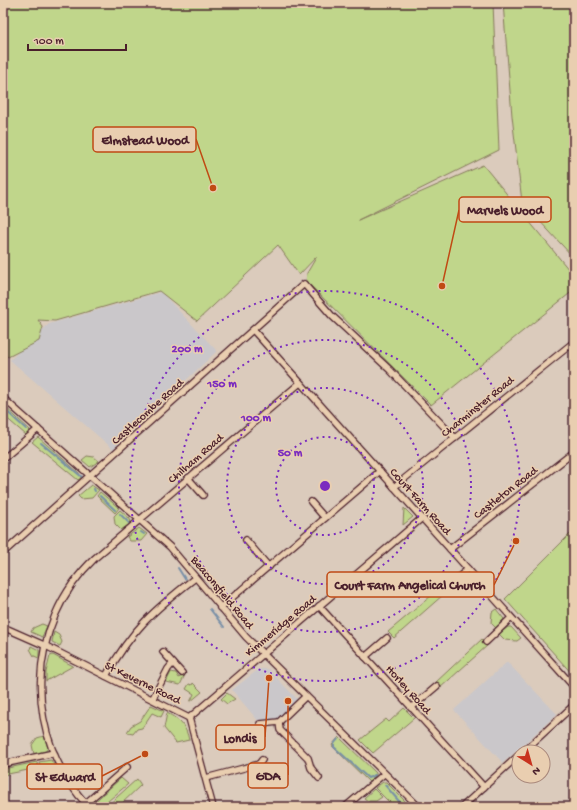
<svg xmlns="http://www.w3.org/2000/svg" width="577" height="810" font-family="'Gochi Hand',sans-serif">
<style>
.built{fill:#cac7ca}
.green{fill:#c0d68b;stroke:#857a5b}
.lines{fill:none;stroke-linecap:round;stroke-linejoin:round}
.stream{stroke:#788fa7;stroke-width:2}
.minor-casing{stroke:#4a1f2b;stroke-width:8}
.minor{stroke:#e9ceb0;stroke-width:5.5}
.ring{fill:none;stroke:#7b2cbf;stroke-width:2;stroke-dasharray:2 4}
.labels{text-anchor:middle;stroke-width:3;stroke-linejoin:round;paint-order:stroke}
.street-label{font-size:12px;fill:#4a1f2b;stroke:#e9ceb0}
.centre{fill:#7b2cbf;stroke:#e9ceb0;stroke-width:2}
.ring-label{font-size:12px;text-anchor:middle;font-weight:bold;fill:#7b2cbf;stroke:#e9ceb0;stroke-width:3;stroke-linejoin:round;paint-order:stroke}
.leader{fill:none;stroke:#c04a14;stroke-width:1.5}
.callout-dot{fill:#c04a14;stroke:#e9ceb0;stroke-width:1.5}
.callout{fill:#e9ceb0;stroke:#c04a14;stroke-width:1.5}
.callout-label{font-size:13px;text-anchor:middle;font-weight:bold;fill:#4a1f2b}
</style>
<rect width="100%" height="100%" fill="#dbcbbc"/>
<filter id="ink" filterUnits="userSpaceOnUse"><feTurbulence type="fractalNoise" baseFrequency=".025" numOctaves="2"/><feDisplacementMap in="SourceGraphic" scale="8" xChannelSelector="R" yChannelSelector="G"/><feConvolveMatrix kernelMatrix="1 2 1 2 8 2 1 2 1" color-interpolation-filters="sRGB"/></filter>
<g filter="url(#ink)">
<g class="built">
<polygon points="161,292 217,351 113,449 10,360 49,324"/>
<polygon points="507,662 557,714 503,763 454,710"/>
<polygon points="259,669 268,669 299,701 279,721 260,723 232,690"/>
</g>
<g class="green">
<polygon points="3,3 493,3 499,150 358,220 483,165 574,276 574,290 431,405 306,281 307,273 317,256 299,275 278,245 197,321 159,291 55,321 38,320 43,327 39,341 8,357 3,353"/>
<polygon points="503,3 574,3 574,258 522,202 512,116"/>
<polygon points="3,405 30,430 26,435 3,415"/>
<polygon points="38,437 79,473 81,478 78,480 32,442"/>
<polygon points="87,456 94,457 99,461 90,467 82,460"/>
<polygon points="91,485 99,490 92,498 81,499 78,496"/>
<polygon points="100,492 119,508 115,513 97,496"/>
<polygon points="404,508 413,517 403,525"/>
<polygon points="120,510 130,519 131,523 121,530 115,524 114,516"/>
<polygon points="139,528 147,534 141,541 130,541 127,537"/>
<polygon points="574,530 574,676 505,599"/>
<polygon points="438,590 443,595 394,638 388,632"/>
<polygon points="496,609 504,619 496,628 491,623 492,612"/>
<polygon points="42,624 47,626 42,637 31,632 33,628"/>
<polygon points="508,627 511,627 521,638 517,641 505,640 499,634"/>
<polygon points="54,632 59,635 62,642 60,646 52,642"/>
<polygon points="482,639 488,645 440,688 435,683"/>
<polygon points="31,646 39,650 39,658 34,656 30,649"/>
<polygon points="53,655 73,666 46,681 46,672 50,656"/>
<polygon points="171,672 176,673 179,678 186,673 180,685 166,682"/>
<polygon points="193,683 202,692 190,702 194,694 186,689 189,684 192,685"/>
<polygon points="227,693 235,699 227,704 221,699"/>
<polygon points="151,705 164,711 161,717 152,713 142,728 137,729 133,734 128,733 127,732 131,726 140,721"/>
<polygon points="404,708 414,718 373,753 360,740 386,719 389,722"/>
<path d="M 167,713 C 180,720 186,726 189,740 L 176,743 L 164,728 Z"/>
<polygon points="44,736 48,748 46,751 34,754 32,745 37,738"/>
<polygon points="339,737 376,773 376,775 369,782 333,747 332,745"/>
<polygon points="51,760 57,770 51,774 41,769 39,762"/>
<polygon points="37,762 38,768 3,775 3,769"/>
<polygon points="121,778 128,784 101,807 92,807 91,805"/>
<polygon points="137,779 141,785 118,807 106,807"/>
<polygon points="383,782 386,782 410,806 394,807 375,788"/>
<polygon points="374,789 382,797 376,801 368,801 364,798"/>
</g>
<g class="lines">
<g class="stream">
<polyline points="3,408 26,429"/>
<polyline points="41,443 82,477"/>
<polyline points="94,489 95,491"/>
<polyline points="100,496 115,510"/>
<polyline points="120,514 129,523"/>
<polyline points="141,532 144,534"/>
<polyline points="178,568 185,579"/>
<polyline points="210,609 224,627"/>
<polyline points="338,739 334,744 334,747 368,778 375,775"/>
<polyline points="385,785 404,807"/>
</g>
<g class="minor-casing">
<g id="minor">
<polyline points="253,330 574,687"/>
<polyline points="3,398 170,547 246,637 419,807"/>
<polyline points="3,459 38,429"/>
<polyline points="188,478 203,495"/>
<polyline points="394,487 574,342"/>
<polyline points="311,502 325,518"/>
<polyline points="246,540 269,567"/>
<polyline points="450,549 574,452"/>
<polyline points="3,553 304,284 332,316 390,370 455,438"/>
<polyline points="441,592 468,569"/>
<polyline points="319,606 484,787"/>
<polyline points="220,608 380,471"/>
<polyline points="3,627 46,646 189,718 213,807"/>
<polyline points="486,642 511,618"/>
<polyline points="163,652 182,673"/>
<polyline points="365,657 387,638"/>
<path d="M 106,676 C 132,629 154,610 195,578"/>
<polyline points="153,698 168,669 173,663"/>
<polyline points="411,708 437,686"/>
<polyline points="189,718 422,518"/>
<polyline points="279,722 280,730 308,758 311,768 319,778"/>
<polyline points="260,724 279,722 306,696"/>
<polyline points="523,752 574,705"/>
<polyline points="262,760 259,764 270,780"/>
<polyline points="3,764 54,753"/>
<polyline points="206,778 259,764"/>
<polyline points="86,803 127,767"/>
<path d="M 89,807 C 22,738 25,624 95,558 L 300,383"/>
<polyline points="345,807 384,774"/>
<polyline points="462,807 519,755"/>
</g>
</g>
<use href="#minor" class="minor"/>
</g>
</g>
<g class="ring">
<circle cx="325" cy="486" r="49"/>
<circle cx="325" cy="486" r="98"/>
<circle cx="325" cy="486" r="146"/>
<circle cx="325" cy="486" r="195"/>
</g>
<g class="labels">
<g class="street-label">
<text transform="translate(477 406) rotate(-39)" y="4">Charminster Road</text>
<text transform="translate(147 411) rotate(-42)" y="4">Castlecombe Road</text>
<text transform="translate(195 458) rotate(-41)" y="4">Chilham Road</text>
<text transform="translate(505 492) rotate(-38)" y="4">Castleton Road</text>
<text transform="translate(421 501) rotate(48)" y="4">Court Farm Road</text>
<text transform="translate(223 592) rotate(50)" y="4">Beaconsfield Road</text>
<text transform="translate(280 625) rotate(-40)" y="4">Kimmeridge Road</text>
<text transform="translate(143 682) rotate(26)" y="4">St Keverne Road</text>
<text transform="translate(409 689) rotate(48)" y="4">Horley Road</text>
</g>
</g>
<circle cx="325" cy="486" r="6" class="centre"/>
<g class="ring-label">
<text x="187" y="352">200 m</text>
<text x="222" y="387">150 m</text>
<text x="256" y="421">100 m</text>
<text x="290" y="456">50 m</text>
</g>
<path class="leader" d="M213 188L196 139M442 286L459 210M516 541L494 585M269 678L265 737M288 701L288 775M145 754L102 776"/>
<g class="callout-dot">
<circle cx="213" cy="188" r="4"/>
<circle cx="442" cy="286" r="4"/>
<circle cx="516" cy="541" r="4"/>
<circle cx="269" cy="678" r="4"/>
<circle cx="288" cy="701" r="4"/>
<circle cx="145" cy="754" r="4"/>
</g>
<g class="callout">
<rect x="93" y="127" width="103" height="25" rx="4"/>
<rect x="459" y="197" width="92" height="25" rx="4"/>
<rect x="327" y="572" width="167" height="25" rx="4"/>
<rect x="216" y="725" width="49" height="25" rx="4"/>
<rect x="248" y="763" width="40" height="25" rx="4"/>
<rect x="27" y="764" width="75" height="25" rx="4"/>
</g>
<g class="callout-label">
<text x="145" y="144">Elmstead Wood</text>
<text x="505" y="214">Marvels Wood</text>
<text x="410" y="589">Court Farm Angelical Church</text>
<text x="240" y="742">Londis</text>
<text x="268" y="780">GDA</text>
<text x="65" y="781">St Edward</text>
</g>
<rect width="577" height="810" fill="none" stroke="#e9ceb0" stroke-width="16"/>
<rect x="8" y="8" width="561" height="794" fill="none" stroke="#4a1f2b" stroke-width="1.5" filter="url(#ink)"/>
<g transform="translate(531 764) rotate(143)"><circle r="19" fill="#e9ceb0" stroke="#a9887b"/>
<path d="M0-3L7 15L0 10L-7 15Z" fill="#c8321e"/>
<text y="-6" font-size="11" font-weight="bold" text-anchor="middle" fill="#4a1f2b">N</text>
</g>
<path d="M28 44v6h98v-6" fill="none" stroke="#4a1f2b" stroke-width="2"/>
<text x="34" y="44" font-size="12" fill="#4a1f2b" stroke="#e9ceb0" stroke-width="3" paint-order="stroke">100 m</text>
</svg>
